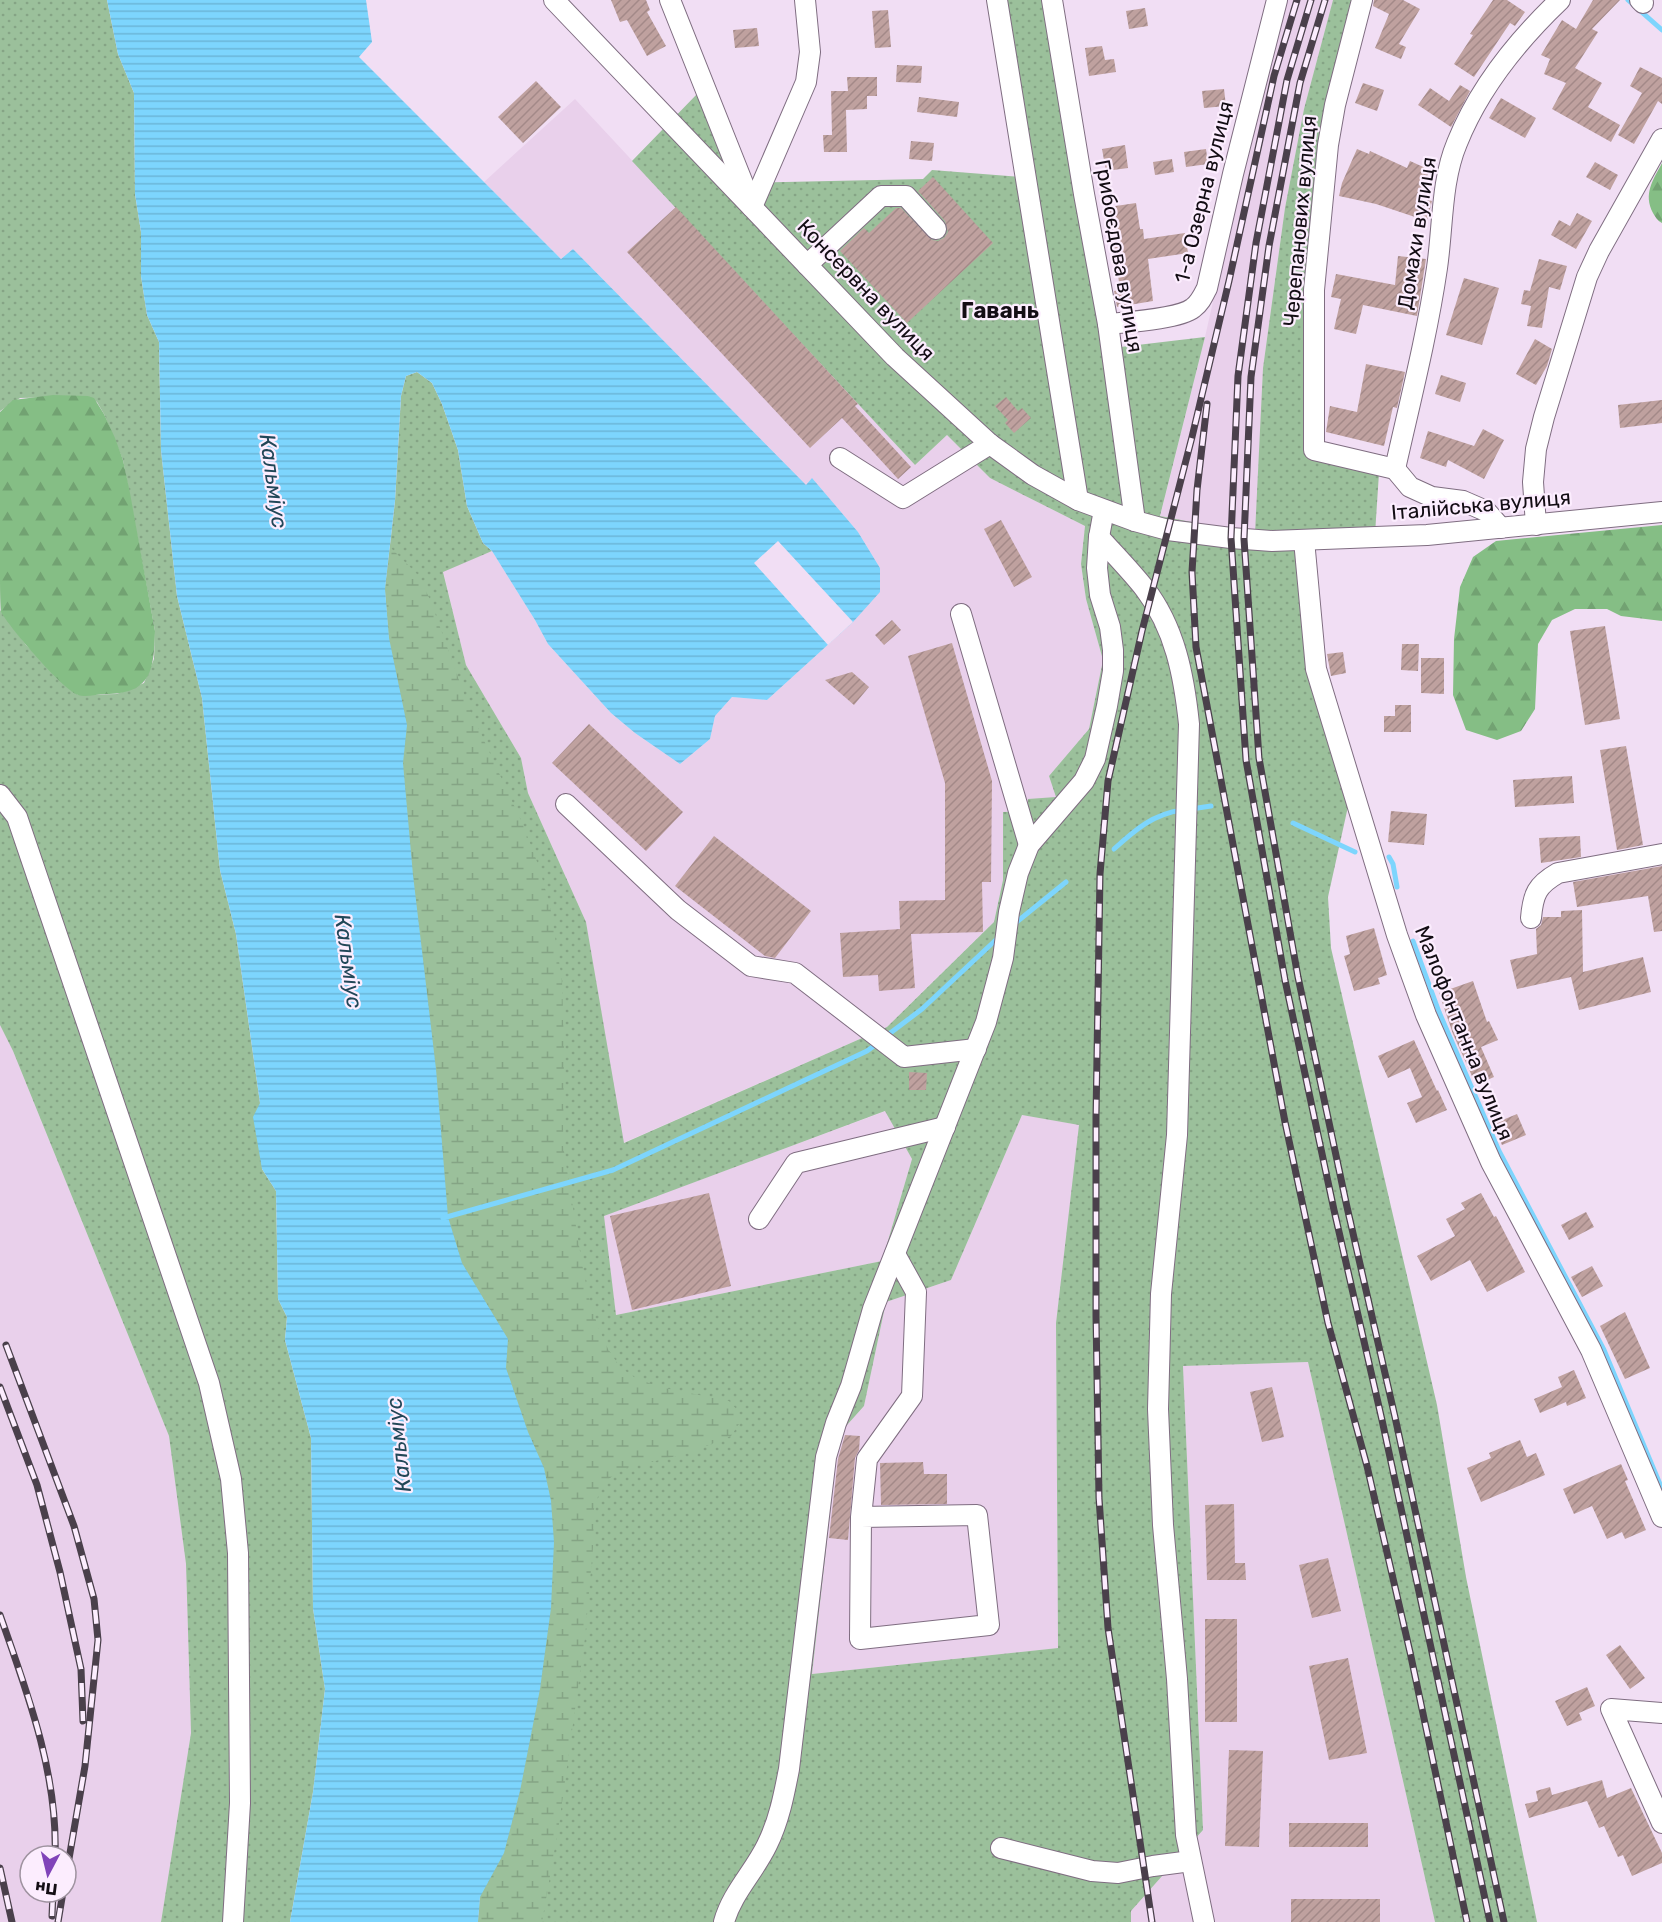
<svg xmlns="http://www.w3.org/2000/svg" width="1662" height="1922" font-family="Rubik,sans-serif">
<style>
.built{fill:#e9d0eb;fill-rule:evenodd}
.grass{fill:url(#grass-dots);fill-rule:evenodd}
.forest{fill:url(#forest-firs)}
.wetland{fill:url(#wetland-marsh)}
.water{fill:url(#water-rules)}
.pier{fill:#f1def4}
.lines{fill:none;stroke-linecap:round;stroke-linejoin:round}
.stream{stroke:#7dd5fd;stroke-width:5}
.building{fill:url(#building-hatch)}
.minor-casing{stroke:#7f6d81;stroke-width:22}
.minor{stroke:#fff;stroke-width:20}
.rail-casing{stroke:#4a404b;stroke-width:7}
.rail{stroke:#fcedfe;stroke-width:4.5;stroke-dasharray:14;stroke-linecap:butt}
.labels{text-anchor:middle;stroke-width:4.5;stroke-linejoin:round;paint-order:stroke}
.street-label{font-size:21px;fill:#130d14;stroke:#fcedfe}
.neighbourhood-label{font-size:22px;font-weight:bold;fill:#130d14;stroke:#fcedfe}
.water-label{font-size:22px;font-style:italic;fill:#214758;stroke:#fcedfe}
</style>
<defs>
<pattern id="grass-dots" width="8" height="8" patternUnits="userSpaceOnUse" patternTransform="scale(1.5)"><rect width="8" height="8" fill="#9bc09b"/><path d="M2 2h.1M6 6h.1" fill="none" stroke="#85a485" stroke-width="1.8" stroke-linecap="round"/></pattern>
<pattern id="forest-firs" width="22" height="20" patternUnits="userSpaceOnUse" patternTransform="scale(1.5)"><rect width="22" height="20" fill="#85be85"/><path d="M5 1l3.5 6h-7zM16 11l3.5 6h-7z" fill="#72a272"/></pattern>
<pattern id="wetland-marsh" width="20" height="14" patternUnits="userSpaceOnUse" patternTransform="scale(1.5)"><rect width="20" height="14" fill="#9bc09b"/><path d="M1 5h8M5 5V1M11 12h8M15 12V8" fill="none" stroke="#85a485"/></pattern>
<pattern id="water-rules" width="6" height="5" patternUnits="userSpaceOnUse" patternTransform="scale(1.5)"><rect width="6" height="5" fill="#7dd5fd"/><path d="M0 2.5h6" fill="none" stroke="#6bb6d8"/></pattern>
<pattern id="building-hatch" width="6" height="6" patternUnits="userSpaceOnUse" patternTransform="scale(1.5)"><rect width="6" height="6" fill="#bfa19f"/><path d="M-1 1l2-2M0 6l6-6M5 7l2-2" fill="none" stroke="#a38988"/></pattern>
</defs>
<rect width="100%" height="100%" fill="#f1def4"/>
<g class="built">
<polygon points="1286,0 1333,0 1304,109 1285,208 1263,368 1256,534 1160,517 1205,337 1262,83"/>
<polygon points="575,99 915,465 947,435 990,478 1085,526 1081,564 1086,599 1103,660 1089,729 1049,776 1057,797 1028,811 1003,812 1003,880 994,922 887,1027 623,1143 586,922 528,793 521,758 466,665 443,571 492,551 535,620 548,644 611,713 635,733 680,764 710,739 715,716 732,697 767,700 853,622 880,568 858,532 812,479 806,486 573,249 561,259 484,182"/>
<path d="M 0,1025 L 13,1051 L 169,1436 L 186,1564 L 191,1733 L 161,1922 L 0,1922 ZM 30,1856 L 66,1856 L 66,1892 L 30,1892 Z"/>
<polygon points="886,1111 912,1159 882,1261 616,1315 603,1216"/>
<polygon points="1022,1115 1080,1125 1056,1323 1058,1648 812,1674 839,1434 864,1406 886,1302 951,1280"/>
<polygon points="1308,1362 1435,1922 1131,1922 1131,1911 1203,1830 1183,1366"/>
</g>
<g class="grass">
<polygon points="0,0 107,0 118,54 134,93 135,194 141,232 141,276 147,315 159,342 161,450 177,596 202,698 220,870 236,934 260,1103 262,1169 276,1191 278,1299 287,1317 285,1340 311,1438 313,1608 325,1689 313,1792 290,1922 161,1922 191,1733 186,1564 169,1436 13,1051 0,1025 0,610 26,645 78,695 117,694 144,683 154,659 155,631 123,460 104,414 97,402 87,396 20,398 0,411"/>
<polygon points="1001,0 1050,0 1129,508 1081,491"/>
<path d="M 1333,0 L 1354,0 L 1306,288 L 1306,456 L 1379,473 L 1375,534 L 1297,536 L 1349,802 L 1328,897 L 1331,948 L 1437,1405 L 1466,1577 L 1537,1922 L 1435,1922 L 1308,1362 L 1183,1366 L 1203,1830 L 1131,1911 L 1131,1922 L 478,1922 L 480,1897 L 385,589 L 395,501 L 401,396 L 406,376 L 417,372 L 432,383 L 442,404 L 458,450 L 467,506 L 483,543 L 492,551 L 443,572 L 466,665 L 521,758 L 528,793 L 586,922 L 624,1143 L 887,1027 L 994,922 L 1003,880 L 1003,812 L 1027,811 L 1028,799 L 1056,797 L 1049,776 L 1089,729 L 1103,660 L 1086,599 L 1081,564 L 1085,526 L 990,478 L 947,435 L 915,465 L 632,161 L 698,93 L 734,183 L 923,179 L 932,170 L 1021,177 L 1075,509 L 1125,528 L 1137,509 L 1112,348 L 1205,337 L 1160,516 L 1255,534 L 1263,368 L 1285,208 L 1304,109 ZM 885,1111 L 912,1159 L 882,1261 L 616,1315 L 604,1216 ZM 1022,1115 L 1079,1125 L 1056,1323 L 1058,1648 L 812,1674 L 839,1434 L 864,1406 L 886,1302 L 951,1280 Z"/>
</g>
<g class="forest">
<path d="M 1662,163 L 1662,223 C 1657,220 1656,218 1653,213 C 1643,194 1653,180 1662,163 Z"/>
<path d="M 53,395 L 88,396 L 94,398 L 104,414 L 115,438 L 123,460 L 130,493 L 155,631 C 154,671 151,694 105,694 C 97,694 86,698 78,695 C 62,689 10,628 1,612 C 0,603 0,577 0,567 C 0,515 0,463 0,412 L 13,400 Z"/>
<polygon points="1662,525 1662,621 1621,616 1607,609 1575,609 1552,620 1538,644 1535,709 1521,731 1497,740 1466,730 1453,695 1454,639 1460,587 1473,557 1496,541"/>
</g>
<polygon class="wetland" points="390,547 419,576 431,602 469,708 524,827 539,867 550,906 562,980 564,1049 563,1145 582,1264 589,1298 598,1327 608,1349 620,1367 634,1377 659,1387 729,1401 738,1411 739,1424 731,1436 689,1453 622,1469 602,1484 594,1509 593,1547 585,1638 559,1824 542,1922 478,1922 480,1897 504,1853 520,1791 540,1689 551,1608 554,1542 551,1501 544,1468 528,1432 506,1368 508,1339 462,1263 448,1217 436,1069 413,875 403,762 407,725 389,638 385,589"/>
<polygon class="water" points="107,0 366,0 372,42 359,57 561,259 573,249 806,485 812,478 858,532 880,568 880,592 853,622 767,700 732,697 715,716 710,739 680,764 635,733 611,713 548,644 535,620 492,551 483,543 467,506 458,450 442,404 432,383 417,372 406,376 401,396 395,501 385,589 389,638 407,725 403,763 413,875 436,1069 448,1217 462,1263 508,1339 506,1368 528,1432 544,1468 551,1501 554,1542 551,1608 540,1689 520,1791 504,1853 480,1897 478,1922 290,1922 313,1792 325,1689 313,1608 311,1438 285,1340 287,1317 278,1299 276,1191 262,1169 253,1117 260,1103 236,934 220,870 202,698 177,596 161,450 159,342 147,315 141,276 141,232 135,194 134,93 118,54"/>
<polygon class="pier" points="778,541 853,622 828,645 754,563"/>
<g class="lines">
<g class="stream">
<polyline points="1628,0 1662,30"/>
<polyline points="1191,809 1211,806"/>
<polyline points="1293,823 1355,852"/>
<path d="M 1114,849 C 1135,830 1153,814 1182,810"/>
<polyline points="1389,857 1393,864 1397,887"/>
<polyline points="1013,925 1066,882"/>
<polyline points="1413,941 1439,1012 1499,1151 1604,1350 1662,1489"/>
<polyline points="885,1037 922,1009 999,937"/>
<polyline points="443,1218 613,1170 867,1051 878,1043"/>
</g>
</g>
<g class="building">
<polygon points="611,0 646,0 650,10 647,12 666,46 647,56 627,20 620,22"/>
<polygon points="1374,0 1403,0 1420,9 1399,44 1406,47 1401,59 1375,48 1389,14 1373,6"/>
<polygon points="1493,0 1507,0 1525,12 1515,26 1510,23 1474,77 1454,64 1473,35 1470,34"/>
<polygon points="1593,0 1620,0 1592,29 1598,32 1575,68 1602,83 1588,107 1620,125 1611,142 1552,109 1566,83 1544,74 1550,59 1541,55 1562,20 1576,29"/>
<polygon points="1145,8 1148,26 1129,29 1126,11"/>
<polygon points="888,10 891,47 875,48 872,11"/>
<polygon points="757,28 759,46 735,48 733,30"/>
<polygon points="1102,46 1105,60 1114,59 1116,72 1089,76 1085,48"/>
<polygon points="897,65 922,66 921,83 896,82"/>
<polygon points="1640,67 1662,78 1662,104 1658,101 1634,144 1618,135 1642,93 1630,86"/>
<polygon points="847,77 877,77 877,96 867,96 867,109 846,110 847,152 824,152 823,135 832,135 831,91 848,91"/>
<polygon points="536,81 561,107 523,143 498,117"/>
<polygon points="1363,83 1384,90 1377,111 1355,103"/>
<polygon points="1460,85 1470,91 1451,127 1418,105 1430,88 1449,101"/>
<polygon points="1224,89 1226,106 1204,108 1202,91"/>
<polygon points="919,97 959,102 957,117 917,112"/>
<polygon points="1501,98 1536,118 1525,138 1489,118"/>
<polygon points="911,141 934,143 932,161 909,159"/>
<polygon points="1125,145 1128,168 1106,171 1102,149"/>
<polygon points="1206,149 1208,164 1186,167 1184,152"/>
<polygon points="1357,149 1369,154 1370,151 1407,168 1410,161 1430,170 1418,197 1432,201 1427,221 1376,204 1339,196 1342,183"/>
<polygon points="1172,159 1174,172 1155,175 1153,162"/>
<polygon points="1595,162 1618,175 1610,190 1586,177"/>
<polygon points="933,177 993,243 907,323 840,251 864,228 869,233 896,208 901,208 932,240 938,241 944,238 948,232 945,221 918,191"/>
<polygon points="1136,203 1140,229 1143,229 1144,239 1185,233 1188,253 1148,259 1153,301 1117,307 1114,291 1120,290 1109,207"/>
<polygon points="676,207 858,404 855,406 911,467 898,479 842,418 810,448 627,252"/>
<polygon points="1577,213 1592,221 1576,249 1551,235 1559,220 1570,226"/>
<polygon points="1398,256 1426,259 1417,316 1363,305 1356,334 1334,329 1341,299 1331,297 1336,274 1395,285"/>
<polygon points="1539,259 1567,266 1560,290 1549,287 1542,328 1527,326 1531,306 1521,304 1524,290 1530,291"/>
<polygon points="1464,278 1499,288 1482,345 1446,335"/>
<polygon points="1535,339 1552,349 1547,366 1536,385 1516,374"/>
<polygon points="1366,364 1405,372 1397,408 1393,407 1384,446 1326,432 1330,406 1357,412"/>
<polygon points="1441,375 1466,383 1460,402 1435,394"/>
<polygon points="1006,397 1018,411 1022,408 1031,418 1014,433 1005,423 1008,420 995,406"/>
<polygon points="1662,400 1662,423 1620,428 1618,405"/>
<polygon points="1483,429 1504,440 1484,479 1448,460 1446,467 1420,458 1428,431 1474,446"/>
<polygon points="1001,520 1032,577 1014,587 984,529"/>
<polygon points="892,620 901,630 884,645 875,635"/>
<polygon points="1605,626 1620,719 1585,725 1570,631"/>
<polygon points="952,643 992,781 991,882 982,882 983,932 911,934 915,988 879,991 878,975 843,977 840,933 900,929 899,901 945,900 945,783 908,656"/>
<polygon points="1402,644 1419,644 1418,671 1401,670"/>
<polygon points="1343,652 1346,673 1331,676 1327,654"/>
<polygon points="1421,658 1444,658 1444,694 1421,693"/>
<polygon points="852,672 869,687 854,705 825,680"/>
<polygon points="1395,705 1411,705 1411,732 1384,732 1384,716 1395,716"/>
<polygon points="589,724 683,812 646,851 552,763"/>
<polygon points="1626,746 1643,845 1617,850 1600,750"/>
<polygon points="1572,776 1574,803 1515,807 1513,780"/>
<polygon points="1391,811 1427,814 1424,845 1388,842"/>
<polygon points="714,836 811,911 775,958 765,956 675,886"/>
<polygon points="1580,836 1581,857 1541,863 1539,838"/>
<polygon points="1662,866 1662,931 1654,932 1648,896 1577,907 1573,882"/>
<polygon points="1582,910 1583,972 1643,957 1651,992 1579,1010 1571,977 1517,989 1510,960 1537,954 1536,929 1541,925 1543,917 1561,917 1561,911"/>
<polygon points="1374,928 1387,975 1378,978 1380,984 1354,991 1344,956 1350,954 1346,936"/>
<polygon points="1473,981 1487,1022 1489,1021 1498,1040 1481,1047 1494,1077 1476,1085 1453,1034 1439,993"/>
<polygon points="1414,1040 1437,1091 1438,1090 1447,1110 1416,1123 1407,1103 1422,1097 1410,1068 1388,1078 1378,1056"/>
<polygon points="909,1072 927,1073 926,1090 909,1090"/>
<polygon points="1517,1114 1526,1135 1502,1145 1493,1124"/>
<polygon points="709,1193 731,1286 632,1310 610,1216"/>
<polygon points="1481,1193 1494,1217 1496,1216 1525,1272 1487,1292 1470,1260 1431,1281 1417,1256 1455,1236 1446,1219 1465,1209 1461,1203"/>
<polygon points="1586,1212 1594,1227 1569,1240 1561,1225"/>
<polygon points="1592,1266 1603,1286 1582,1297 1571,1277"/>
<polygon points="1625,1312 1650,1368 1625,1379 1600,1326"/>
<polygon points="1574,1370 1586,1398 1567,1406 1566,1402 1540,1413 1534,1399 1562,1387 1558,1377"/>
<polygon points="1272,1387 1284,1437 1262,1442 1250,1392"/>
<polygon points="845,1435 860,1436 859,1450 855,1458 848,1540 829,1538 838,1459"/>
<polygon points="1520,1440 1527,1457 1536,1453 1545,1475 1481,1502 1467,1468 1491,1458 1489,1453"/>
<polygon points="923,1462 924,1474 947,1474 947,1504 881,1505 880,1463"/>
<polygon points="1621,1464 1628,1480 1625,1481 1646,1530 1625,1539 1622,1532 1607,1539 1592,1506 1574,1514 1563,1489"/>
<polygon points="1234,1504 1235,1563 1245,1563 1246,1580 1207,1580 1205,1505"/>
<polygon points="1328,1558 1341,1611 1312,1618 1299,1565"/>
<rect x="1205" y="1619" width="32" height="103"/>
<polygon points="1620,1645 1645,1678 1630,1689 1606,1655"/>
<polygon points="1348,1658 1367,1753 1329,1760 1309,1666"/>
<polygon points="1587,1687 1595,1706 1579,1713 1582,1720 1567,1726 1555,1701"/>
<polygon points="1229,1750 1263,1751 1259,1847 1225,1846"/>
<polygon points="1602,1780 1607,1798 1631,1788 1662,1853 1662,1863 1632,1876 1623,1855 1618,1857 1604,1826 1599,1828 1587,1801 1529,1818 1525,1804 1538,1801 1536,1791 1550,1787 1552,1795"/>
<rect x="1289" y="1823" width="79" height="24"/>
<rect x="1291" y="1899" width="89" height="23"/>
</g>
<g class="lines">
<g class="minor-casing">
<g id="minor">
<polyline points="554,0 895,357 990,444 1033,475 1078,500 1135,521 1168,530 1231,538 1272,541 1427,535 1662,512"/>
<polyline points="670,0 748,196"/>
<polyline points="997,0 1078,500"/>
<polyline points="1052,0 1084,194 1108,324 1135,521"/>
<polyline points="1362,0 1335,105 1328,145 1314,290 1314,450 1395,469 1410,487 1432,497 1463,501 1486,511 1501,528"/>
<polyline points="1640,0 1643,3"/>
<polyline points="752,207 806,82 810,52 805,0"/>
<polyline points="807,265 881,196 906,196 936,229"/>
<path d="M 1108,324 C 1128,322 1179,319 1193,308 C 1200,303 1203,296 1207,288 L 1233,174 L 1277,0"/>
<polyline points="840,458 903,498 990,444"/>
<path d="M 1395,469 C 1410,402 1427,336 1437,268 C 1443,227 1441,181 1457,143 C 1479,88 1518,40 1560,0"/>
<polyline points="1536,525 1533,482 1536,449 1544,417 1587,277 1599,251 1662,139"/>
<path d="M 1099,537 C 1114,554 1131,571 1145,589 C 1175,628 1184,676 1189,724 L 1177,1135 L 1161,1294 L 1158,1409 L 1163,1525 L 1177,1679 L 1186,1835 L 1204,1922"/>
<polyline points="1304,540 1316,669 1397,935 1426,1015 1491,1162 1591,1350 1662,1517"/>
<polyline points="961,614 1029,845"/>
<polyline points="0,795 17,817 209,1383 231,1479 238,1553 240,1803 233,1922"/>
<polyline points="566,804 678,910 751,966 795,973 904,1057 976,1049"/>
<path d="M 1531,918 C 1533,894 1537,885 1558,873 L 1662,854"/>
<polyline points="759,1219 796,1163 945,1127"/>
<polyline points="861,1517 977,1515 989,1625 860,1639 861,1517 867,1459 912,1396 916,1292 895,1254"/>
<polyline points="1662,1713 1611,1709 1662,1823"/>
<polyline points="1001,1848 1092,1871 1118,1873 1153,1866 1191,1861"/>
<path d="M 724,1922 C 732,1893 754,1872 767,1845 C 779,1821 784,1795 789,1769 L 826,1457 L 836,1423 L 851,1386 L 873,1309 L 986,1022 L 1003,958 L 1009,912 L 1018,873 L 1029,845 L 1084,781 L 1095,759 L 1107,706 L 1113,671 L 1113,650 L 1110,627 L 1100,595 L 1097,568 L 1099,537 L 1104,510"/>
</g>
</g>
<use href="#minor" class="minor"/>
<g class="rail-casing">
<g id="rail">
<polyline points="1311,0 1287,80 1256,243 1238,376 1231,538 1246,760 1285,980 1334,1210 1382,1420 1490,1922"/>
<polyline points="1325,0 1300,83 1269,246 1251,377 1244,539 1259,758 1298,977 1347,1207 1395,1417 1504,1922"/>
<polyline points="1207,404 1197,490 1192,572 1196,647 1285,1122 1328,1323 1367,1466 1410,1652 1467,1922"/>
<polyline points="6,1345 74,1526 94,1599 98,1640 85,1766 66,1876"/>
<polyline points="0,1387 37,1485 60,1572 81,1669 83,1721"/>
<path d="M 0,1615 C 27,1692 58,1773 55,1856"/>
<polyline points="0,1868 12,1922"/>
<polyline points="52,1916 53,1892"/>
<polyline points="58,1922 63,1892"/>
<polyline points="1152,1922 1108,1628 1099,1498 1096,1316 1096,1117 1100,874 1108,781 1142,631 1192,437 1229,281 1274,76 1297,0"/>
</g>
</g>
<use href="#rail" class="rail"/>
</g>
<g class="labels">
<g class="street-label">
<text transform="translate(1204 192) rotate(-76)" y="7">1-а Озерна вулиця</text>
<text transform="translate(1300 221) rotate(-85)" y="7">Черепанових вулиця</text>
<text transform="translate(1417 233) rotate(-81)" y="7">Домахи вулиця</text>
<text transform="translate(1119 256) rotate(80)" y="7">Грибоєдова вулиця</text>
<text transform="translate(866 290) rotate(46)" y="7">Консервна вулиця</text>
<text transform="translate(1481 505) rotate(-5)" y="7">Італійська вулиця</text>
<text transform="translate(1464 1033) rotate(68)" y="7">Малофонтанна вулиця</text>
</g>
<g class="neighbourhood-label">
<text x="1000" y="318">Гавань</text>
</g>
<g class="water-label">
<text transform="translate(274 481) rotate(82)" y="8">Кальміус</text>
<text transform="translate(349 961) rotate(82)" y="8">Кальміус</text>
<text transform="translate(398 1445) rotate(-96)" y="8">Кальміус</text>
</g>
</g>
<g transform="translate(48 1874) rotate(187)"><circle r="28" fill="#fcedfe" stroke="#9f93a0" stroke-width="1.5"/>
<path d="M0-4.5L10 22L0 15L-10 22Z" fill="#8043b9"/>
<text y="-9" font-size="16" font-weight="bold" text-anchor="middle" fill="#130d14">Пн</text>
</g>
</svg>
